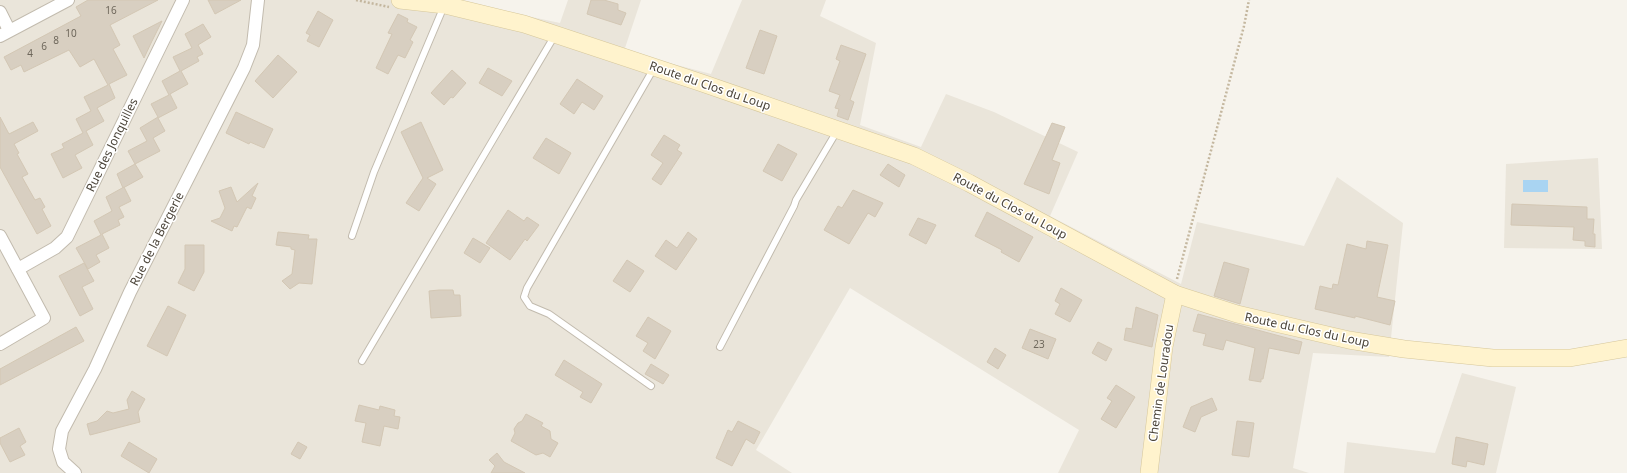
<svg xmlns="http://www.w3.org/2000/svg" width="1627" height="473" font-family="'Noto Sans',sans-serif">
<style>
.residential{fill:#eae5da}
.water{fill:#a9d4f2}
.building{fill:#d8cfc1;stroke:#d3c7b4}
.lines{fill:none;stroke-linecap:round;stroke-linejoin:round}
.lane-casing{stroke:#c2bbae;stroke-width:8}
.street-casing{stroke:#c2bbae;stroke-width:14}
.secondary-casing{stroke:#d6c79b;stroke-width:18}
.path{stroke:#c4b79f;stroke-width:2.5;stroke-dasharray:2 2;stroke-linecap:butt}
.lane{stroke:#fff;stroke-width:6}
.street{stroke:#fff;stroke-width:12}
.secondary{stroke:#fff3cd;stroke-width:17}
.labels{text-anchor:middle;stroke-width:3;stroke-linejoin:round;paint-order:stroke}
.number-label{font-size:10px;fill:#6e675b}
.street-label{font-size:12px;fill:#4b4439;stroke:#fff}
</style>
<rect width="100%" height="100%" fill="#f6f3ec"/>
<g class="residential">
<polygon points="0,0 452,0 560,23 568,0 641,0 624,51 711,74 742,0 826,0 820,16 876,43 860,125 921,147 946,94 994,112 1078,152 1050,216 1181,284 1197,222 1304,246 1337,177 1403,223 1389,357 1313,353 1293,468 1309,473 1058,473 1079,430 850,288 756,450 792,473 0,473"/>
<polygon points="1598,158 1602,249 1504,248 1506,164"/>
<polygon points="1462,373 1516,387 1496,473 1344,473 1347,442 1435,453"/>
</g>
<rect class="water" x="1523" y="180" width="25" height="12"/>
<g class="building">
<polygon points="88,0 158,0 110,25 120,45 113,49 127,75 109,84 115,98 97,108 104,121 86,131 93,145 75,155 82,168 63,178 51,154 64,148 62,144 83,133 76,119 91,111 84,97 108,85 94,59 80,67 69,50 24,72 21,65 11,70 4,57 81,16 76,7"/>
<polygon points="208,0 241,0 215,14"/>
<polygon points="591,0 604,0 618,4 618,10 626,13 621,25 587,14"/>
<polygon points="318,11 333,20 319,47 307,41 310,35 306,33"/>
<polygon points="398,14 408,19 407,22 417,27 410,40 413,42 405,58 398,55 388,74 376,68 392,34 388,33"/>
<polygon points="162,21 152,41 144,58 133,36"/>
<polygon points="203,24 211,37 198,45 203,54 197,57 199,61 181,71 188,84 170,94 177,108 158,118 165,131 153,138 160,151 135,164 128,151 147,141 140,128 158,117 151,104 169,95 162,81 180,71 173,57 192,48 185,34"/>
<polygon points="760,30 777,36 764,74 746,68"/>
<polygon points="841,45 866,54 850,100 854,102 848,120 837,116 839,109 835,108 840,95 829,91 840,61 836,59"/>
<polygon points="278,55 297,72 273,98 255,81"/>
<polygon points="488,68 512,81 502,96 479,83"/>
<polygon points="452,70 466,83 453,98 451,97 444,105 431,93"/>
<polygon points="577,79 603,96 594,110 582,102 574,114 560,104"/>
<polygon points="236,112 273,129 264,148 250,142 249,144 226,133"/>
<polygon points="0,117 9,134 33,122 38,131 14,144 19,153 17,154 28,174 22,177 35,200 40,198 45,207 42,209 51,226 37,234 0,167"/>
<polygon points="421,122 443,170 427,178 436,184 419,211 406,203 423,178 401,132"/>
<polygon points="1052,123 1065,127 1052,160 1060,163 1049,194 1024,184"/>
<polygon points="664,135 680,145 677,150 682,153 661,185 652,179 663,163 651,155"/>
<polygon points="546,138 571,153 559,174 533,158"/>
<polygon points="778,144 797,154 782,181 763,171"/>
<polygon points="135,164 143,177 123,188 117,174"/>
<polygon points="888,164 905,175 899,187 880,175"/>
<polygon points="258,183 252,196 256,198 251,209 247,207 237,227 234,226 232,231 211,221 220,218 225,208 219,191 231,187 237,202"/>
<polygon points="124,187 131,201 119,207 124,217 118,220 120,225 102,234 109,248 96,255 100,262 88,269 76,248 101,235 94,221 112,211 106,197"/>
<polygon points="853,190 883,203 875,217 868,213 849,244 824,230 838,206 842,208"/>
<polygon points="1512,204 1587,207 1587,219 1594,219 1593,234 1595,234 1595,247 1585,246 1585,241 1573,240 1574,227 1511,225"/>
<polygon points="508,210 524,221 527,217 539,225 527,241 525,239 510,260 486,243"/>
<polygon points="987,212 1033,237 1019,262 1001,252 1002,250 975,236"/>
<polygon points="918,218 936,225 926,244 909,235"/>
<polygon points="278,232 309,235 308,239 317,239 312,284 299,283 290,289 282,281 292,274 295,250 291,249 291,247 276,245"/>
<polygon points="688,232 697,239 676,270 655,256 666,240 677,248"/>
<polygon points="473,238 490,248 480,263 464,253"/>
<polygon points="1367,241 1388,245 1377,297 1395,301 1390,325 1355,316 1355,318 1315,309 1320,286 1332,289 1333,284 1338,285 1347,244 1366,249"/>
<polygon points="185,245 204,245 204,272 194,291 178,283 185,269"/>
<polygon points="627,260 644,271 630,292 613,281"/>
<polygon points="1224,262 1249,269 1240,304 1214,296"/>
<polygon points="84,263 94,281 82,287 93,309 80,316 59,276"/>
<polygon points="1061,288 1082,300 1070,322 1055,314 1060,304 1055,301"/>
<polygon points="439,290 453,290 454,295 460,295 461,316 431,318 429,291"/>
<polygon points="168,306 186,315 167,356 147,346"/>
<polygon points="1136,307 1158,315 1152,347 1124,340 1126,328 1132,329"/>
<polygon points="1198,314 1302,342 1299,354 1269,348 1263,379 1261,379 1261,382 1249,380 1255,348 1226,340 1223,350 1203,345 1206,334 1193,331"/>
<polygon points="648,317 671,331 655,359 643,351 648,343 636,336"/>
<polygon points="76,327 84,341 0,385 0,369"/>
<polygon points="1030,329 1056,339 1048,359 1022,348"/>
<polygon points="1098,342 1112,349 1106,361 1092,353"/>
<polygon points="995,348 1006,355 998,369 987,362"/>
<polygon points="564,360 602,384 591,403 580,397 583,392 555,375"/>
<polygon points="651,364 669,375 663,384 645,374"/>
<polygon points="1116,385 1135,397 1116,428 1101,419 1112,401 1107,398"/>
<polygon points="132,391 145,399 138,412 140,422 90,435 87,424 97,421 107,411 113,413 129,409 127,400"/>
<polygon points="1212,398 1217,410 1201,417 1195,432 1183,427 1191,407"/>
<polygon points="359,405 379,410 380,406 395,410 394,416 400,417 398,429 384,426 380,446 362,442 366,423 355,421"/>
<polygon points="526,414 543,423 541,426 550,431 551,439 558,443 550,457 543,453 536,455 511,441 515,433 514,429 518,423 522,421"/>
<polygon points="738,421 760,432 754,444 746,439 732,466 716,458 728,430 732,432"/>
<polygon points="1237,421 1254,423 1249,457 1232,455"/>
<polygon points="19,428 26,442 20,446 25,455 10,462 0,443 0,438"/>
<polygon points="1456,437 1488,444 1484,465 1467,461 1466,467 1452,464"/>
<polygon points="129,442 157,459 149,473 121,456"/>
<polygon points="298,442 307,447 300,459 291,454"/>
<polygon points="497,453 504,462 525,473 491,473 495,466 489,460"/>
</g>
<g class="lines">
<g class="lane-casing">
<g id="lane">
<polyline points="352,236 374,172 444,6"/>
<polyline points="720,347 794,206 796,200 837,131"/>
<polyline points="362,361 555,35"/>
<polyline points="651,386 549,314 530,306 524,297 527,288 654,68"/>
</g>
</g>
<g class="street-casing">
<g id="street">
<polyline points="0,12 9,30"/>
<polyline points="0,36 68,0"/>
<polyline points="0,236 44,318 0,344"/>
<polyline points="18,269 55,248 67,237 183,0"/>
<polyline points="75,473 63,462 59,449 62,431 95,369 130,292 244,68 253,45 258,0"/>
</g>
</g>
<g class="secondary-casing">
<g id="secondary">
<polyline points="400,0 445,5 524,24 699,82 914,156 969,183 1175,294 1237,314 1349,340 1404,349 1493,358 1570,358 1627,348"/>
<polyline points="1149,473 1164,347 1175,294"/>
</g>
</g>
<g class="path">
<polyline points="356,0 389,7"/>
<polyline points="1177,279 1244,26 1249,0"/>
</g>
<use href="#lane" class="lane"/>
<use href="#street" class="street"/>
<use href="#secondary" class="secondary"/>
</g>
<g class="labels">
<g class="number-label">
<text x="111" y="14">16</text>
<text x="71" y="37">10</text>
<text x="56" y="44">8</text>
<text x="44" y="50">6</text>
<text x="30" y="57">4</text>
<text x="1039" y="348">23</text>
</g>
<g class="street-label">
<text transform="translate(710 86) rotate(19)" y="4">Route du Clos du Loup</text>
<text transform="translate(112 145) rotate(-64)" y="4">Rue des Jonquilles</text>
<text transform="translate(1010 206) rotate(28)" y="4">Route du Clos du Loup</text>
<text transform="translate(157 239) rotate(-63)" y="4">Rue de la Bergerie</text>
<text transform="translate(1307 330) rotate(12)" y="4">Route du Clos du Loup</text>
<text transform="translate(1161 383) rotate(-82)" y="4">Chemin de Louradou</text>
</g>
</g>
</svg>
